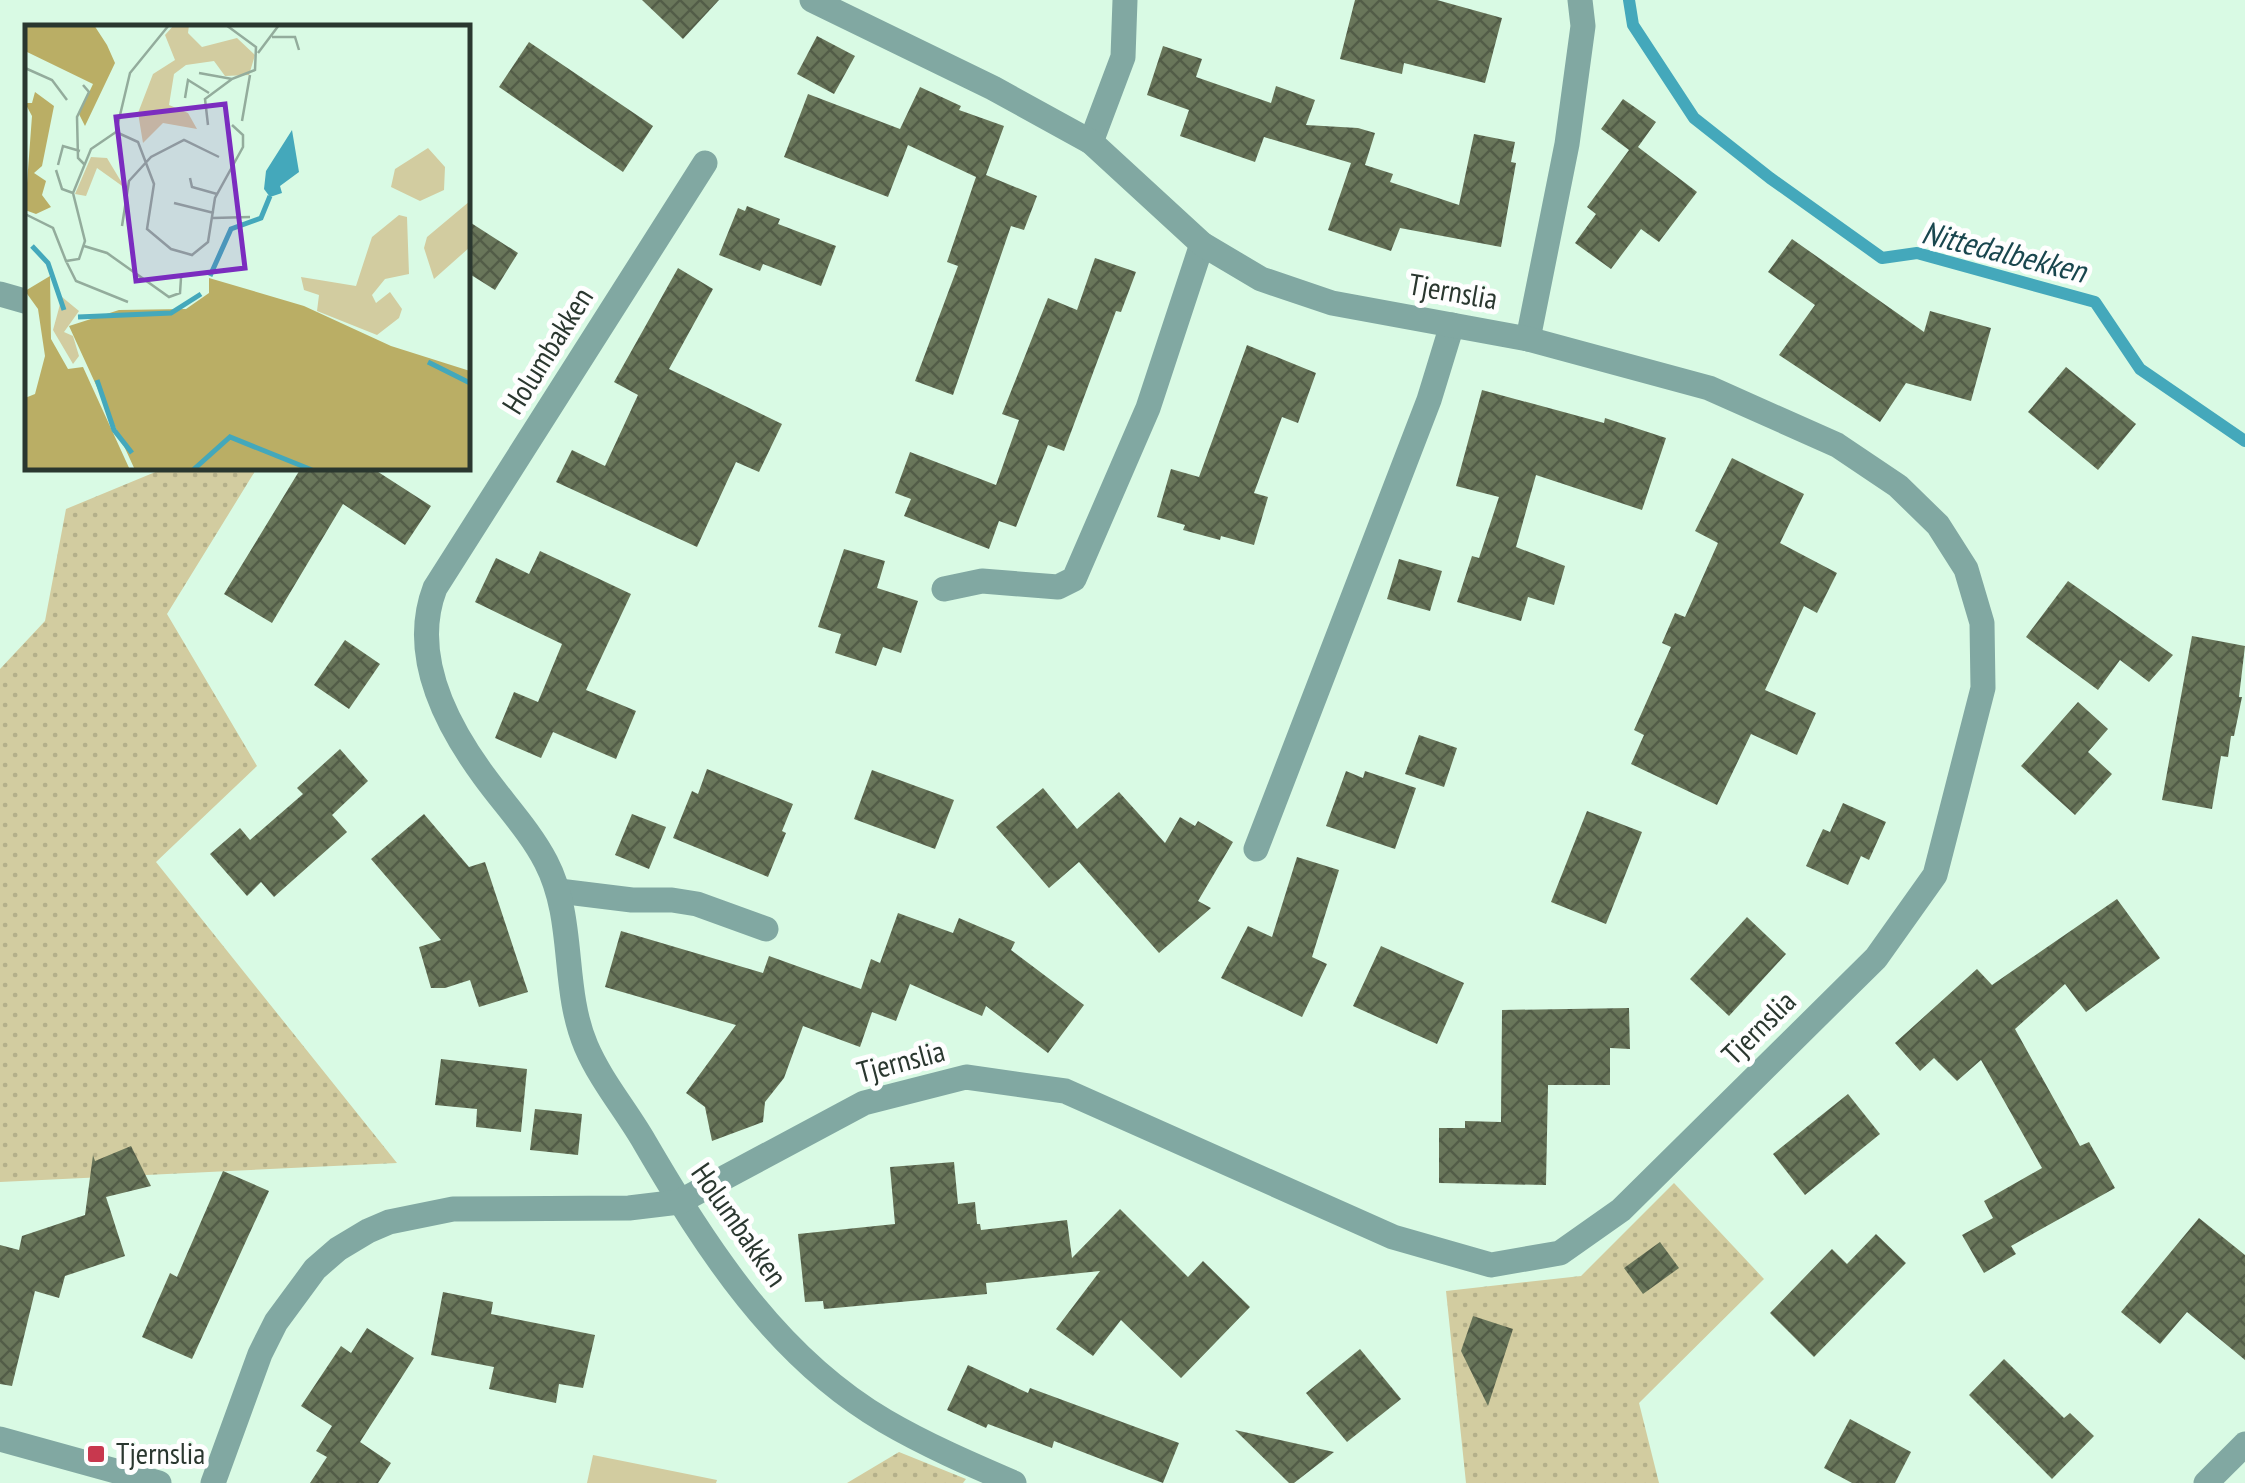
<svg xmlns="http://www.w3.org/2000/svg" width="2245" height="1483" font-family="'PT Sans Narrow',sans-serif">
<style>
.grass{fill:url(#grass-dots)}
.garden{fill:#d2cca0}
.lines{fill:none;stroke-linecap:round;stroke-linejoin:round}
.stream{stroke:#44a8bb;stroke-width:12}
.building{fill:url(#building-cross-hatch)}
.service{stroke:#81a8a2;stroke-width:25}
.minor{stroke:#81a8a2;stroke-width:25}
.poi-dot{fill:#c8384e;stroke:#fefefe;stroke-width:4}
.labels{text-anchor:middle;stroke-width:10;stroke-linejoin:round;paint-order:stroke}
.street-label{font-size:30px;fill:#2a372f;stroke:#fefefe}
.poi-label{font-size:30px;fill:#2a372f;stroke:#fefefe;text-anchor:start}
.water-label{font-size:32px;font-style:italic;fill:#19464e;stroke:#fefefe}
.inset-river{fill:none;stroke:#44a8bb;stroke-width:5}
.inset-road{fill:none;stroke:#93ac9c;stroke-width:2.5}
.view{fill:#7b2cbf;fill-opacity:0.15;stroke:#7b2cbf;stroke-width:5}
.inset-edge{fill:none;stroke:#2a372f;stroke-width:5}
</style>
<defs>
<pattern id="grass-dots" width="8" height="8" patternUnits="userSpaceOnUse" patternTransform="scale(2.5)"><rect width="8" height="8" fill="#d2cca0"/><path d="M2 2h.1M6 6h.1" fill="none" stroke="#b4b08a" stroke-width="1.8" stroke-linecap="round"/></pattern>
<pattern id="building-cross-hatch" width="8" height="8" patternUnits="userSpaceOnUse" patternTransform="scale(2.5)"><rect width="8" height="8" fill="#69765a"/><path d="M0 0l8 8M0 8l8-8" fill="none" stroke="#525c47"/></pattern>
</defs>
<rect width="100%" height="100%" fill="#d9fae4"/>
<g class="grass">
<polygon points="165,468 257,468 167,614 257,766 156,862 397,1163 0,1182 0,669 45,621 66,509"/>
<polygon points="1674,1183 1764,1279 1639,1403 1659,1483 1466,1483 1446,1291 1581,1276"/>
<polygon points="899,1452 966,1479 963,1483 847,1483"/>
</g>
<polygon class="garden" points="593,1455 717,1480 716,1483 587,1483"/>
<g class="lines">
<polyline class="stream" points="1629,0 1633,25 1694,118 1770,178 1882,258 1917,253 2095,302 2140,369 2245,441"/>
</g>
<g class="building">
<polygon points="642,0 719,0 683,39"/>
<polygon points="1355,0 1437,0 1502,18 1485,83 1404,63 1402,74 1340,59"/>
<polygon points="817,36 855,56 834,94 797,74"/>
<polygon points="529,42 653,126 623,172 499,87"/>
<polygon points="1163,46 1202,59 1196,77 1271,103 1276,86 1315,100 1306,125 1358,128 1375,133 1365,165 1393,174 1390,182 1459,205 1474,134 1515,142 1511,162 1516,163 1501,247 1400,228 1391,251 1328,230 1351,163 1264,137 1255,162 1180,136 1189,110 1147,95"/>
<polygon points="920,87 961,106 959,110 1004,126 986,175 1037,196 1024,230 1011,226 953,395 915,381 958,266 947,262 976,177 908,145 888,197 784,157 808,94 900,129"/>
<polygon points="1623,99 1656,122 1638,147 1697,192 1659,242 1641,229 1611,269 1575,243 1596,214 1587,207 1629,150 1601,129"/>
<polygon points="747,206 780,219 778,224 836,246 821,286 763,264 760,271 719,255 738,208 745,211"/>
<polygon points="468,221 518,253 495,290 468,273"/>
<polygon points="1792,239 1924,332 1930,311 1991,328 1971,401 1906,383 1880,422 1779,355 1815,305 1768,272"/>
<polygon points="1095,258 1136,272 1121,312 1116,311 1064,451 1048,445 1016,527 999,521 989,549 904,516 911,499 895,493 910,452 996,485 1019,420 1002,414 1048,298 1077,310"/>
<polygon points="678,268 713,289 669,369 782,424 759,472 736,462 697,547 556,482 572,450 605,466 638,395 614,382"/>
<polygon points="1247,345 1316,373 1298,423 1282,417 1254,493 1268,497 1254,545 1221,536 1220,540 1183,530 1185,525 1157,517 1171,469 1199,477"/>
<polygon points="2066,367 2136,424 2098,470 2028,412"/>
<polygon points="1482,390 1604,423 1605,418 1666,438 1642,510 1536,475 1516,547 1565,566 1554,605 1528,597 1521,621 1457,602 1472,556 1479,558 1499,497 1456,486"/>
<polygon points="1732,458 1804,494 1780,543 1837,573 1817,613 1804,606 1765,690 1816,713 1797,755 1751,734 1717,805 1631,764 1644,735 1634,730 1671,647 1662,643 1675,613 1685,617 1718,543 1695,531"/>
<polygon points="301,468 372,468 431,506 405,545 343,504 272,623 224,594"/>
<polygon points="844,549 885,561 877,588 918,601 901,653 883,647 876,666 835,653 841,634 818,627"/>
<polygon points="540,551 631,594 586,690 636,711 616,759 553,732 541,758 495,738 514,692 538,702 562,644 475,602 496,558 529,574"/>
<polygon points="1399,559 1442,571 1430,611 1387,599"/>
<polygon points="2068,581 2173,655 2149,682 2120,660 2098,690 2026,637"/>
<polygon points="2192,636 2245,646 2239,697 2242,697 2234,736 2231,736 2228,757 2221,756 2212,809 2162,800"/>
<polygon points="345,640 380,664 349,709 314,685"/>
<polygon points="2078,702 2108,729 2088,752 2112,774 2075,815 2021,766"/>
<polygon points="1419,735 1457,748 1444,787 1405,774"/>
<polygon points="340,749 368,781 332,815 347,832 274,897 261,882 247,896 210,854 240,828 250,840 303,794 297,788"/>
<polygon points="707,769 793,804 782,831 786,833 768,877 673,838 692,791 698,794"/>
<polygon points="872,770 954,800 935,849 854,819"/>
<polygon points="1346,771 1363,778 1365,771 1416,788 1395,849 1326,826"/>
<polygon points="1043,788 1077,829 1119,792 1165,843 1180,817 1195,826 1198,821 1233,842 1198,901 1211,908 1159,953 1079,862 1049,888 996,827"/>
<polygon points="1843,803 1886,822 1869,860 1861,856 1848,885 1806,866 1823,829 1830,832"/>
<polygon points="1587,811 1642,832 1606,924 1551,902"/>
<polygon points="424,814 469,867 485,862 528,992 479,1007 470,980 445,988 431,988 419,947 441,940 371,859"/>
<polygon points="632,814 666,827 649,869 615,855"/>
<polygon points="1297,857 1339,870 1312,957 1327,964 1302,1017 1221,978 1248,926 1272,937"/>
<polygon points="2117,899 2160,958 2086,1012 2065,984 2015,1029 2080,1146 2089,1142 2115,1188 2011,1246 2016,1254 1984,1273 1962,1235 1993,1218 1984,1201 2042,1168 1981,1060 1957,1081 1934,1058 1920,1071 1895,1043 1977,969 1992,985"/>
<polygon points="898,913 953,933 959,918 1015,942 1011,950 1084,1005 1048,1053 986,1006 982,1016 910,984 896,1021 872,1012 860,1047 803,1026 784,1078 765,1102 763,1122 712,1141 705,1107 686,1093 736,1025 605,987 621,931 763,973 769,956 861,989 871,959 880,963"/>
<polygon points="1747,917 1786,954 1729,1016 1690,979"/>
<polygon points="1381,946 1464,983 1437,1044 1353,1006"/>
<polygon points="1629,1008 1630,1049 1610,1048 1610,1085 1548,1085 1546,1185 1439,1183 1439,1128 1465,1128 1465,1121 1501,1122 1502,1010"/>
<polygon points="441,1059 527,1069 521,1132 476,1127 477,1109 435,1105"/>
<polygon points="1848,1094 1880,1134 1805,1195 1773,1154"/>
<polygon points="535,1109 582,1114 578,1155 530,1150"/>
<polygon points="131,1146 151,1186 106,1197 125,1256 65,1276 59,1298 35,1291 12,1386 0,1384 0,1245 19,1250 22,1236 85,1215 93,1155 95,1161"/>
<polygon points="954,1162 958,1204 975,1202 977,1224 980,1224 981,1230 1067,1220 1072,1258 1120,1209 1188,1277 1203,1261 1250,1307 1181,1378 1121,1320 1093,1356 1056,1329 1100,1271 986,1283 987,1294 824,1309 823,1301 805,1302 798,1234 895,1224 890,1167"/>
<polygon points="223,1171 269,1191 192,1359 142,1337 170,1273 177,1277"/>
<polygon points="2199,1218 2245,1255 2245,1360 2187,1312 2160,1344 2121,1312"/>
<polygon points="1876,1234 1906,1263 1814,1357 1770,1313 1832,1249 1847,1264"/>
<polygon points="1660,1242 1679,1268 1643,1294 1624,1268"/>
<polygon points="443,1292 493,1302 491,1314 595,1335 583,1388 559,1384 556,1403 489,1389 494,1367 431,1355"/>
<polygon points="1473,1316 1513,1329 1488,1406 1461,1351"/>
<polygon points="367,1328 414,1358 360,1442 391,1463 378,1483 310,1483 327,1457 316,1451 332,1426 301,1406 341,1346 351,1353"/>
<polygon points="1360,1349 1401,1399 1347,1442 1306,1393"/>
<polygon points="2004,1359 2064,1418 2070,1413 2094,1436 2052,1479 1969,1395"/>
<polygon points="968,1365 1028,1393 1030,1388 1179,1443 1163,1483 1054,1441 1052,1448 988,1424 986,1428 947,1410"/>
<polygon points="1850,1419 1911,1452 1895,1483 1852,1483 1824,1468"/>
<polygon points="1235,1430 1334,1452 1294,1483 1289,1483"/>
</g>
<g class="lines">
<g class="service">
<polyline points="1091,142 1123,57 1125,0"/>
<polyline points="1528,339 1567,144 1583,26 1580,0"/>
<polyline points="944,589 982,581 1058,587 1074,579 1148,408 1202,244"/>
<polyline points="1256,849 1429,400 1452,325"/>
<polyline points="559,891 632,900 672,900 697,904 766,929"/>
</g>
<g class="minor">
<path d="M 705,163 L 435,588 C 410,653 445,723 484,776 C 505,805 530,831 546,862 C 576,920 561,987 586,1046 C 601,1081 626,1110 645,1143 C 707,1249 776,1357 885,1421 C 926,1445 970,1464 1014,1483"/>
<polyline points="0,294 28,302"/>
<polyline points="0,1439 159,1483"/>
<polyline points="213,1483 260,1354 276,1322 315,1269 338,1249 368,1231 389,1222 453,1209 629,1208 679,1202 864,1103 966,1077 1065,1091 1393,1237 1491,1265 1560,1253 1621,1210 1876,958 1935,875 1983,688 1982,623 1966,569 1938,525 1898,486 1837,445 1709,388 1528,339 1332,303 1261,279 1202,244 1091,142 993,88 812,0"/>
<polyline points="2206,1483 2245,1444"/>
</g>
</g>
<rect class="poi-dot" x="86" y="1444" width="20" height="20" rx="5"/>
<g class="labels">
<g class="street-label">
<text transform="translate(1453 292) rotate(10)" y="10">Tjernslia</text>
<text transform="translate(548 351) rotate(-58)" y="10">Holumbakken</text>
<text transform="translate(1759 1028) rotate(-45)" y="10">Tjernslia</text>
<text transform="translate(901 1062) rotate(-15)" y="10">Tjernslia</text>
<text transform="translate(739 1225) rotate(55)" y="10">Holumbakken</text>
</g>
<g class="poi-label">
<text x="116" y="1464">Tjernslia</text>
</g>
<g class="water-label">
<text transform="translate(2004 252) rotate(14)" y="11">Nittedalbekken</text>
</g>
</g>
<g transform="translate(25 25)">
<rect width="445" height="445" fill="#d9fae4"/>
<path d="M 149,0 L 164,0 L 163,8 L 177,22 L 212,13 L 230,30 L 224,50 L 200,51 L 189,36 L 161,40 L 149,49 L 144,80 L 163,88 L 172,104 L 138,98 L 118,118 L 113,88 L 128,49 L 150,35 L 140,10 ZM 403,123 L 420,142 L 419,165 L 395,176 L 366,162 L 370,144 ZM 66,132 L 82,133 L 100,163 L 72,143 L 61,171 L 50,169 ZM 445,176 L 445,222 L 409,254 L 399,223 L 402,212 ZM 374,190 L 382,192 L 384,249 L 360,254 L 347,270 L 351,278 L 365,267 L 377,284 L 374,293 L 352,310 L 292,286 L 294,270 L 279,265 L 276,252 L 331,261 L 347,212 Z" fill="#d2cca0"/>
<path d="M 0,0 L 69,0 L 82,20 L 90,38 L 60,101 L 54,89 L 68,59 L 0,26 ZM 10,67 L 29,81 L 17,141 L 9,148 L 21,156 L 17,170 L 26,182 L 11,189 L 0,185 L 7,91 L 0,78 L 7,78 ZM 25,251 L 26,314 L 43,344 L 58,342 L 105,445 L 0,445 L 0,373 L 10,369 L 20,331 L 13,284 L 0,266 ZM 184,253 L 279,281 L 366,321 L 445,346 L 445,445 L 110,445 L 44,301 L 94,285 L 161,284 L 184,268 Z" fill="#baae65"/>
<path d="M 37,272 L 54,286 L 39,307 L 48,311 L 54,331 L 48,339 L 28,305 Z" fill="#d2cca0"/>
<path d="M 267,105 L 274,147 L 255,161 L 257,168 L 245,172 L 239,164 L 241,146 Z" fill="#44a8bb"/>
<path class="inset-river" d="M 7,221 L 23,238 L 39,285M 185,251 L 206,204 L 236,193 L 245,171M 53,292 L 146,288 L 176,269M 403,337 L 445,358M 72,355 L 89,405 L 107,428M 168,445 L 205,412 L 287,445"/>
<path class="inset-road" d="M 247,12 L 270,12 L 274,25M 233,28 L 254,0M 0,43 L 27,55 L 42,75M 174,48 L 207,54 L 230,45 L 231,22 L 201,0M 58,60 L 64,67 L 52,92 L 53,133 L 60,140M 160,73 L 163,55 L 184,68M 217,96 L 225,50M 183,100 L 180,74 L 207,54M 91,107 L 113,117 L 129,159 L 122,204 L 146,224 L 167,230 L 183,217 L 190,173 L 218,122 L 218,110 L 207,100M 33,140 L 38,121 L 55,126M 31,145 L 37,164 L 48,168M 165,153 L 167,162 L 192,169M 149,178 L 189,188M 0,189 L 28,203 L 41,236 L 54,234 L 60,216 L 48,168 L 66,124 L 91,107 L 105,48 L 144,0M 188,193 L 225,192M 97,201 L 104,156 L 126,132 L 159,115 L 194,132M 59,221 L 82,228 L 144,272 L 155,268 L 156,253M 41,236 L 51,256 L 103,277"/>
<path class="view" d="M 200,79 L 220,243 L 111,256 L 91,92 Z"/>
<rect width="445" height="445" class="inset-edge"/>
</g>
</svg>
